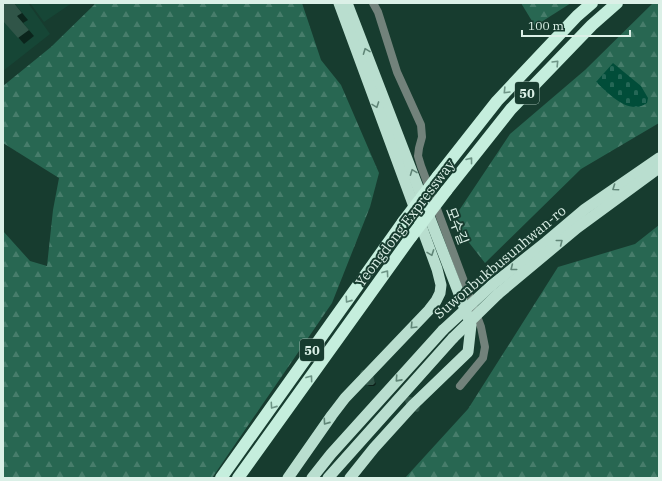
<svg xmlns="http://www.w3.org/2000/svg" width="662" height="481" font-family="'IBM Plex Serif','Noto Sans KR',serif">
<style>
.built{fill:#164636}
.forest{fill:url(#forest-firs)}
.cemetery{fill:url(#cemetery-stones)}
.shadow{fill:#0007}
.building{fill:#305548}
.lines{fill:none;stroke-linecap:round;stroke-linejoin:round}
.minor{stroke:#72827b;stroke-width:8}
.trunk{stroke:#b9decf;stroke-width:11}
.motorway{stroke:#c5eedd;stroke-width:12}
.trunk-bridge{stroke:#b9decf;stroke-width:11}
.motorway-bridge{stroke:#c5eedd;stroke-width:12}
.oneway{stroke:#608577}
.oneway2{stroke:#6e9586}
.labels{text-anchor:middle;stroke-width:4;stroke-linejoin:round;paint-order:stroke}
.shield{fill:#173c2f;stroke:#a0bab0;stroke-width:1}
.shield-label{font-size:13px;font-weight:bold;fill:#dbf0e7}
.street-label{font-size:14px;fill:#dbf0e7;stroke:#173c2f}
</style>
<defs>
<pattern id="forest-firs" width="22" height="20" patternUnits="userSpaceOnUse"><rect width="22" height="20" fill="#286752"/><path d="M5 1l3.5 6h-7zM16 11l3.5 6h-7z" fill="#477d6b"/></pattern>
<pattern id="cemetery-stones" width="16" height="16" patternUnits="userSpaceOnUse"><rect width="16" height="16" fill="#014d39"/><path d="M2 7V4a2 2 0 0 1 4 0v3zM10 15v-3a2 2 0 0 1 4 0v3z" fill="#256756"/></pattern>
</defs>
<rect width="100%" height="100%" fill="#173c2f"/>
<g class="built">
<polygon points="3,3 28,3 50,34 3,71"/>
<polygon points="30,3 72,3 44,22"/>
</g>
<g class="forest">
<polygon points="96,3 302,3 321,60 341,85 379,173 370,207 332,303 212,478 3,478 3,231 30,261 47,266 53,210 59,178 3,143 3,86 51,47"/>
<polygon points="521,3 571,3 535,26"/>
<polygon points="653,3 659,3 659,123 581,169 485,263 452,221 510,134 585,70"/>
<polygon points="659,225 659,478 405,478 468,409 558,267 635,244"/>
</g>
<path class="cemetery" d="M 613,63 L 641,86 L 648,98 L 647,103 C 629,116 609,94 596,82 Z"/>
<g class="shadow">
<polygon points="3,3 14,3 28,20 23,23 34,36 24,44 3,20"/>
<polygon points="372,376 376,384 374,386 369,386 362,380"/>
</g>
<g class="building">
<polygon points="3,3 14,3 22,13 17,16 29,30 18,38 3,21"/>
<polygon points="362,370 368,371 373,375 375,383 373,385 367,385 361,381 360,373"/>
<polygon points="407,396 414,398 420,407 419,411 417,412 408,409 404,398"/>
</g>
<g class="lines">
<polyline class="minor" points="373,3 378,12 397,72 421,125 422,137 419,148 418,156 421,166 481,327 485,347 483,358 460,386"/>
<g class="trunk">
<polyline points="347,3 471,325 468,352 413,405 374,448 350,478"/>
<polyline points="492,285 546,242 585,209 659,158"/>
<polyline points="498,294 577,228 659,168"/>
<polyline points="288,478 332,415 345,398 429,310 436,301 440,293 441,285 437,269 339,3"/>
<polyline points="312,478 331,454 443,330"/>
<polyline points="328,478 453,338"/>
</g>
<g class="motorway">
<polyline points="438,176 497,101 577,16 592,3"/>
<polyline points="446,191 511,109 592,25 617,3"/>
<polyline points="221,478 403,222"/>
<polyline points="238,478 411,237"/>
</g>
<g class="trunk-bridge">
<polyline points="443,330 492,285"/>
<polyline points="453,338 498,294"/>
</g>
<g class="motorway-bridge">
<polyline points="403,222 438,176"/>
<polyline points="411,237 446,191"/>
</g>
</g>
<defs><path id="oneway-chevron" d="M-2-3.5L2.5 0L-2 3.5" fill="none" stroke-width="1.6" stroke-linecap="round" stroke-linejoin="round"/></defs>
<g class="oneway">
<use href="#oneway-chevron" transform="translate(366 51) rotate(-111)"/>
<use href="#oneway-chevron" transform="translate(376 105) rotate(70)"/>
<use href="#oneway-chevron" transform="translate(413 172) rotate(-111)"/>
<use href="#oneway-chevron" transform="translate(615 188) rotate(145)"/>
<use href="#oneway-chevron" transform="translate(560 242) rotate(-38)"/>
<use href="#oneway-chevron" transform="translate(431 253) rotate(70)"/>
<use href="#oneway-chevron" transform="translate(513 268) rotate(142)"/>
<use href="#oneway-chevron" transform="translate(413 326) rotate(134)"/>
<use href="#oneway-chevron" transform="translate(398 379) rotate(132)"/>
<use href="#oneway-chevron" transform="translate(326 422) rotate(125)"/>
</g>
<g class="oneway2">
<use href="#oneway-chevron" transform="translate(556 63) rotate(-46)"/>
<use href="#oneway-chevron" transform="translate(506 91) rotate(134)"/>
<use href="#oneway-chevron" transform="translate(470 160) rotate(-52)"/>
<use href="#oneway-chevron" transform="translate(386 273) rotate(-54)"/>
<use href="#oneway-chevron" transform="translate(348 300) rotate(125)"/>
<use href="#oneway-chevron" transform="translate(310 378) rotate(-54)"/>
<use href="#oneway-chevron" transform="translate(273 406) rotate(125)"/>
</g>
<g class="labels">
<g class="shield">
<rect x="515" y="82" width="24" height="22" rx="3"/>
<rect x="300" y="339" width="24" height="22" rx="3"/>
</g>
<g class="shield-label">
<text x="527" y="98">50</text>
<text x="312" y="355">50</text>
</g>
<g class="street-label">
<text transform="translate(405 223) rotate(-53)" y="5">Yeongdong Expressway</text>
<text transform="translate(457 226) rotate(69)" y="5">모수길</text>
<text transform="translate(500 262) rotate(-40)" y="5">Suwonbukbusunhwan-ro</text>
</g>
</g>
<rect width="662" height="481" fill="none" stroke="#dbf0e7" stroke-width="8"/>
<path d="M522 30v6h108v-6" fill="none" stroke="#dbf0e7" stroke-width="2"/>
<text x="528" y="30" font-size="12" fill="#dbf0e7" stroke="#173c2f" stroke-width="3" paint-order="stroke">100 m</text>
</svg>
